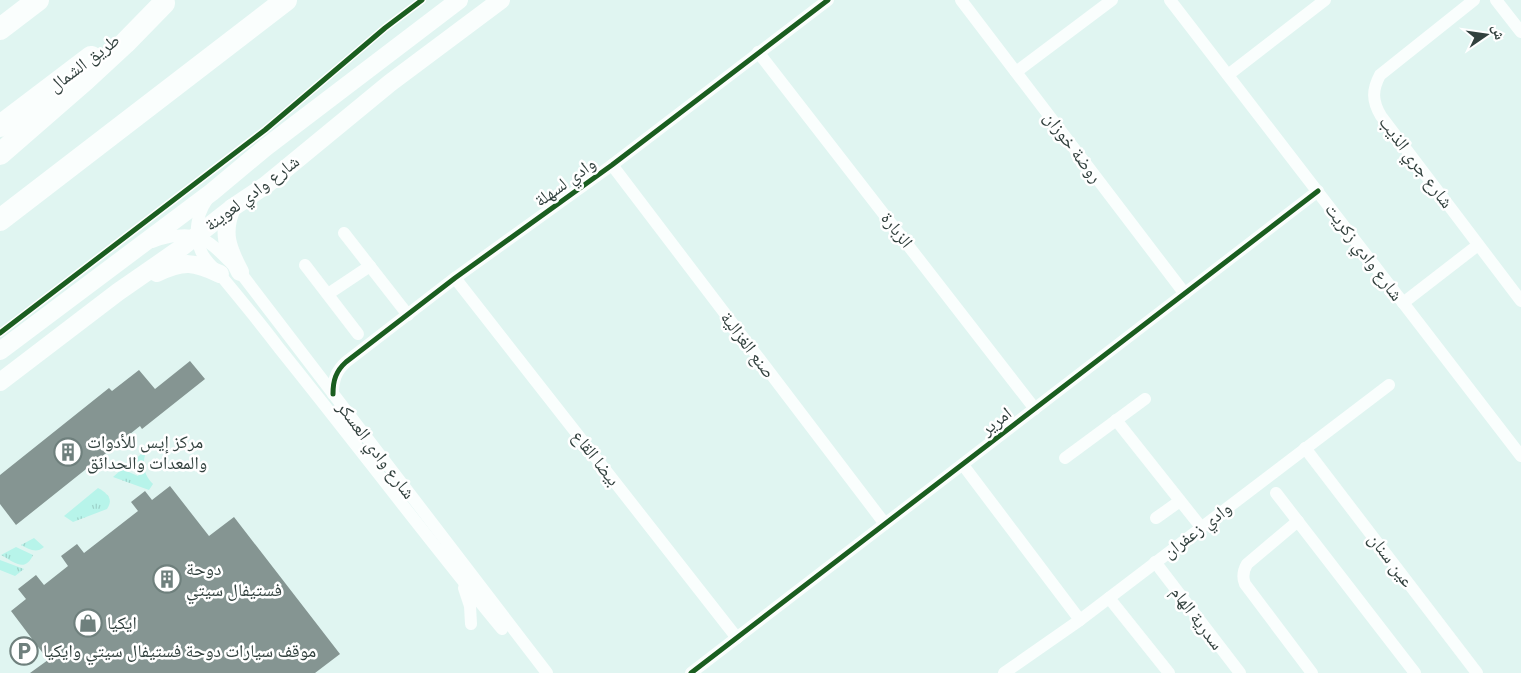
<svg xmlns="http://www.w3.org/2000/svg" width="1521" height="673" font-family="'IBM Plex Serif','Noto Naskh Arabic',serif">
<style>
.grass{fill:url(#grass-tufts)}
.building{fill:#859592}
.lines{fill:none;stroke-linecap:round;stroke-linejoin:round}
.street{stroke:#fafefd;stroke-width:12}
.secondary{stroke:#fafefd;stroke-width:18}
.highway{stroke:#fafefd;stroke-width:22}
.cycleway-casing{stroke:#fff;stroke-width:8}
.cycleway{stroke:#1b5e20;stroke-width:5}
.labels{text-anchor:middle;stroke-width:5;stroke-linejoin:round;paint-order:stroke}
.street-label{font-size:18px;fill:#32413e;stroke:#fff}
.poi-label{font-size:18px;fill:#32413e;stroke:#fff;text-anchor:start}
</style>
<defs>
<pattern id="grass-tufts" width="24" height="20" patternUnits="userSpaceOnUse" patternTransform="scale(1.25)"><rect width="24" height="20" fill="#b7f4ea"/><path d="M3 7l-1-3M5 7V3M7 7l1-3M15 17l-1-3M17 17v-4M19 17l1-3" fill="none" stroke="#9ed2ca"/></pattern>
</defs>
<rect width="100%" height="100%" fill="#e0f5f1"/>
<g class="grass">
<path d="M 141,454 L 145,455 C 142,467 145,476 153,484 L 149,490 L 113,477 L 122,469 L 138,476 L 141,471 L 129,465 Z"/>
<path d="M 98,488 C 107,493 114,499 107,509 L 73,522 L 64,516 Z"/>
<path d="M 34,538 L 44,547 C 36,554 29,549 21,545 Z"/>
<path d="M 16,547 L 33,555 C 25,573 14,562 1,555 Z"/>
<polygon points="0,560 24,569 15,576 0,570"/>
</g>
<g class="building">
<polygon points="190,361 205,379 142,429 140,426 16,525 0,504 0,475 109,388 112,391 139,370 155,389"/>
<polygon points="170,486 209,536 234,517 340,654 315,673 30,673 48,660 11,611 26,599 18,589 36,575 44,585 68,566 61,556 77,544 84,553 138,511 131,502 145,491 152,500"/>
</g>
<g class="lines">
<g class="street">
<polyline points="961,0 1185,294"/>
<polyline points="1170,0 1521,456"/>
<path d="M 1474,0 L 1380,75 C 1372,90 1372,101 1381,116 L 1521,301"/>
<polyline points="1496,0 1521,32"/>
<polyline points="758,52 1035,409"/>
<polyline points="1016,72 1112,0"/>
<polyline points="1228,75 1325,0"/>
<polyline points="612,165 885,524"/>
<path d="M 208,198 C 197,214 193,233 201,251 C 205,262 215,268 222,277 C 241,300 261,324 279,348 C 354,441 426,537 502,629"/>
<polyline points="344,233 408,315"/>
<path d="M 152,242 C 199,225 208,240 240,272 L 547,673"/>
<polyline points="305,265 358,334"/>
<polyline points="455,278 737,638"/>
<polyline points="328,294 370,266"/>
<polyline points="1403,303 1478,245"/>
<path d="M 333,394 C 333,380 336,371 346,362 L 455,278 L 612,165 L 828,0"/>
<polyline points="1116,420 1201,527"/>
<polyline points="1305,448 1477,673"/>
<polyline points="1065,458 1145,399"/>
<polyline points="963,465 1080,620"/>
<polyline points="1276,493 1415,673"/>
<polyline points="1156,518 1180,501"/>
<path d="M 1298,521 L 1247,564 C 1243,571 1242,577 1245,584 L 1312,673"/>
<polyline points="1155,562 1240,673"/>
<polyline points="464,588 470,606 471,624"/>
<polyline points="1109,598 1169,673"/>
<polyline points="691,673 1318,191"/>
<polyline points="1004,673 1080,620 1389,385"/>
</g>
<g class="secondary">
<path d="M 232,208 C 221,233 228,249 240,272"/>
<path d="M 157,273 C 184,260 194,262 220,274"/>
<polyline points="0,351 212,192 266,147 459,0"/>
<polyline points="0,382 118,292 177,251 232,208 266,185 390,83 501,0"/>
</g>
<g class="highway">
<polyline points="0,29 38,0"/>
<polyline points="0,126 91,57"/>
<polyline points="0,154 85,80 125,43 164,3"/>
<polyline points="0,220 286,0"/>
</g>
<g class="cycleway-casing">
<g id="cycleway">
<polyline points="0,333 265,130 385,28 422,0"/>
<path d="M 333,394 C 333,380 336,371 346,362 L 455,278 L 612,165 L 828,0"/>
<polyline points="691,673 1318,191"/>
</g>
</g>
<use href="#cycleway" class="cycleway"/>
</g>
<defs>
<g id="building-ring" transform="scale(1.4375)"><circle r="9.5" fill="#fff" stroke="#6f807d" stroke-width="1.5"/><path d="M-4-6H4V6H1V3H-1V6H-4ZM-2.5-4.3h1.7v1.8h-1.7ZM.8-4.3h1.7v1.8H.8ZM-2.5-1h1.7V.8h-1.7ZM.8-1h1.7V.8H.8Z" fill="#6f807d"/></g>
<g id="shop-ring" transform="scale(1.4375)"><circle r="9.5" fill="#fff" stroke="#6f807d" stroke-width="1.5"/><path d="M-5-2.5h2.3a2.7 3.5 0 0 1 5.4 0H5L5.5 6h-11ZM-1.5-2.5h3a1.5 2.3 0 0 0-3 0Z" fill="#6f807d"/></g>
<g id="parking-ring" transform="scale(1.4375)"><circle r="9.5" fill="#fff" stroke="#6f807d" stroke-width="1.5"/><path d="M-3.5-5.5H1a3.5 3.5 0 0 1 0 7H-1V5.5H-3.5ZM-1-3.4V-.6H.8a1.4 1.4 0 0 0 0-2.8Z" fill="#6f807d"/></g>
</defs>
<g fill-rule="evenodd">
<use href="#building-ring" x="68" y="452"/>
<use href="#building-ring" x="167" y="579"/>
<use href="#shop-ring" x="88" y="623"/>
<use href="#parking-ring" x="24" y="651"/>
</g>
<g class="labels">
<g class="street-label">
<text transform="translate(84 63) rotate(-37)" y="6">طريق الشمال</text>
<text transform="translate(1073 147) rotate(53)" y="6">روضة خوزان</text>
<text transform="translate(1416 162) rotate(53)" y="6">شارع جري الذيب</text>
<text transform="translate(565 182) rotate(-36)" y="6">وادي لسهلة</text>
<text transform="translate(252 193) rotate(-37)" y="6">شارع وادي لعوينة</text>
<text transform="translate(897 230) rotate(52)" y="6">الزبارة</text>
<text transform="translate(1364 252) rotate(53)" y="6">شارع وادي زكريت</text>
<text transform="translate(748 345) rotate(53)" y="6">صنع الغزالية</text>
<text transform="translate(996 421) rotate(-38)" y="6">امرير</text>
<text transform="translate(376 450) rotate(53)" y="6">شارع وادي العسكر</text>
<text transform="translate(596 458) rotate(52)" y="6">بيضا القاع</text>
<text transform="translate(1197 530) rotate(-37)" y="6">وادي زعفران</text>
<text transform="translate(1391 560) rotate(53)" y="6">عين سنان</text>
<text transform="translate(1197 618) rotate(53)" y="6">سدرية الهام</text>
</g>
<g class="poi-label">
<text x="87" y="448">مركز إيس للأدوات<tspan x="87" dy="21">والمعدات والحدائق</tspan></text>
<text x="186" y="575">دوحة<tspan x="186" dy="21">فستيفال سيتي</tspan></text>
<text x="107" y="629">ايكيا</text>
<text x="43" y="657">موقف سيارات دوحة فستيفال سيتي وايكيا</text>
</g>
</g>
<g transform="translate(1486 35) rotate(77)" stroke="#ffffff" stroke-width="4" paint-order="stroke">
<path d="M0-4L9 19L0 12L-9 19Z" fill="#32413e"/>
<text y="-8" font-size="14" font-weight="bold" text-anchor="middle" fill="#32413e">ش</text>
</g>
</svg>
